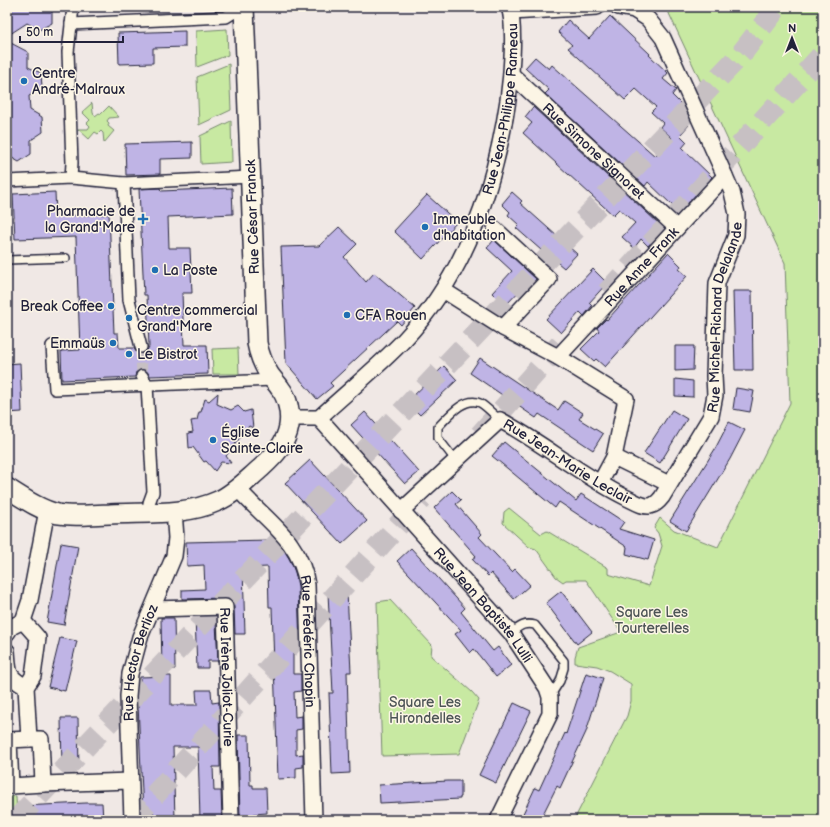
<svg xmlns="http://www.w3.org/2000/svg" width="830" height="827" font-family="'Balsamiq Sans',sans-serif">
<style>
.green{fill:#c8e9a2;stroke:#75866e}
.building{fill:#bfb4e5;stroke:#22223b}
.lines{fill:none;stroke-linecap:round;stroke-linejoin:round}
.pedestrian-tunnel{stroke:#c7c0c3;stroke-width:11;stroke-dasharray:11 5.5;stroke-linecap:butt}
.trunk-tunnel{stroke:#c7c0c3;stroke-width:22;stroke-dasharray:22 11;stroke-linecap:butt}
.service-casing{stroke:#22223b;stroke-width:10}
.pedestrian-casing{stroke:#22223b;stroke-width:14}
.minor-casing{stroke:#22223b;stroke-width:18}
.tertiary-casing{stroke:#22223b;stroke-width:22}
.service{stroke:#fcf5e5;stroke-width:7}
.pedestrian{stroke:#fcf5e5;stroke-width:11}
.minor{stroke:#fcf5e5;stroke-width:15}
.tertiary{stroke:#fcf5e5;stroke-width:19}
.poi-dot{fill:#1f6fb2;stroke:#fcf5e5;stroke-width:1.5}
.labels{text-anchor:middle;stroke-width:3;stroke-linejoin:round;paint-order:stroke}
.poi-label{font-size:14px;fill:#22223b;stroke:#fcf5e5;text-anchor:start}
.street-label{font-size:14px;fill:#22223b;stroke:#fcf5e5}
.park-label{font-size:14px;fill:#4c5455;stroke:#fcf5e5}
</style>
<rect width="100%" height="100%" fill="#f0e8e5"/>
<filter id="ink" filterUnits="userSpaceOnUse"><feTurbulence type="fractalNoise" baseFrequency=".025" numOctaves="2"/><feDisplacementMap in="SourceGraphic" scale="8" xChannelSelector="R" yChannelSelector="G"/><feConvolveMatrix kernelMatrix="1 2 1 2 8 2 1 2 1" color-interpolation-filters="sRGB"/></filter>
<g filter="url(#ink)">
<g class="green">
<polygon points="666,7 823,7 823,820 574,820 627,716 631,701 631,684 610,671 597,666 575,663 575,657 578,647 621,632 586,580 566,580 563,582 556,577 536,549 529,547 503,523 504,512 509,508 541,534 547,531 608,568 608,574 649,586 662,546 658,533 654,528 660,518 674,530 718,547 790,403 785,263"/>
<polygon points="227,29 228,55 197,67 196,31"/>
<polygon points="229,64 231,110 199,125 197,77"/>
<polygon points="92,103 93,113 95,116 99,113 101,114 109,106 119,117 109,118 107,121 109,123 108,126 114,131 104,143 103,133 101,131 98,134 95,132 89,139 78,129 88,129 90,126 87,123 90,120 82,112"/>
<polygon points="231,121 232,162 201,164 200,136"/>
<polygon points="238,348 239,374 213,374 212,349"/>
<polygon points="390,600 432,645 431,656 472,692 479,700 459,754 382,756 377,602"/>
<polygon points="16,796 17,820 7,820 7,797"/>
</g>
<g class="building">
<polygon points="7,7 52,7 52,23 39,30 27,23 7,36"/>
<polygon points="610,16 650,54 649,55 668,73 663,79 676,90 672,95 684,107 677,114 689,125 680,135 687,142 682,148 712,177 687,204 680,199 673,206 648,182 645,186 545,94 549,90 525,68 535,57 549,69 552,65 655,156 672,138 660,127 663,123 651,112 656,107 636,89 625,100 568,48 572,45 558,32 568,20 589,39"/>
<polygon points="185,31 185,47 153,48 153,63 119,64 118,33"/>
<polygon points="7,41 28,52 28,67 41,73 42,88 29,96 30,110 42,117 43,132 31,140 31,154 19,162 7,155"/>
<polygon points="533,107 658,223 651,231 657,236 648,246 641,239 634,248 622,237 635,223 619,209 613,215 523,133 532,123 525,117"/>
<polygon points="192,142 192,158 160,159 160,174 126,175 125,144"/>
<polygon points="160,188 161,191 232,188 233,214 168,217 169,248 190,248 192,293 182,293 184,345 207,345 208,374 150,376 146,370 142,369 136,372 135,377 62,380 61,351 80,350 76,237 15,239 13,194 55,192 56,216 109,214 114,333 118,333 119,348 134,348 136,352 142,354 146,352 149,347 147,295 144,295 139,189"/>
<polygon points="512,192 522,201 520,203 577,254 564,268 551,257 550,258 516,228 519,225 508,215 510,212 502,204"/>
<polygon points="427,195 457,222 423,259 394,231"/>
<polygon points="339,227 357,244 344,257 366,282 374,273 415,308 401,325 397,321 330,383 333,386 317,399 286,363 281,247 319,246"/>
<polygon points="494,240 536,279 529,287 526,284 505,306 492,293 512,271 487,248"/>
<polygon points="668,253 681,266 679,269 687,276 605,367 596,359 594,361 581,349 599,331 597,328 606,319 607,320"/>
<polygon points="593,269 607,283 589,303 592,306 584,316 580,312 561,333 546,319"/>
<polygon points="733,291 752,291 753,370 735,370"/>
<polygon points="675,346 694,346 693,370 675,371"/>
<polygon points="480,358 558,410 564,401 583,413 579,419 603,434 593,450 539,414 536,418 470,373"/>
<polygon points="20,363 22,412 7,413 7,364"/>
<polygon points="444,366 457,380 420,415 407,402"/>
<polygon points="675,379 693,381 693,397 675,396"/>
<polygon points="736,388 754,391 750,412 733,409"/>
<polygon points="218,393 217,404 231,410 238,406 244,412 251,410 253,428 249,426 226,456 231,463 221,462 215,471 206,461 204,462 193,447 189,448 188,433 193,432 191,421 197,420 199,412 201,412 205,399 209,401"/>
<polygon points="672,410 687,419 660,463 644,453"/>
<polygon points="365,412 419,472 405,484 351,425"/>
<polygon points="729,422 745,430 730,459 686,531 670,521 715,449"/>
<polygon points="504,442 576,501 581,494 624,522 619,529 654,540 648,560 626,554 627,547 559,502 555,508 502,464 492,456"/>
<polygon points="310,460 367,521 342,544 285,483"/>
<polygon points="452,491 461,500 456,504 482,534 479,537 512,572 515,569 530,585 514,599 491,573 488,576 472,559 476,556 434,508"/>
<polygon points="269,540 270,551 284,550 290,560 295,572 298,586 300,648 293,649 293,674 301,674 301,691 294,692 295,717 302,716 302,729 296,730 296,755 303,754 303,767 296,768 296,778 278,779 272,607 269,607 268,567 243,568 245,634 235,634 234,607 233,603 230,599 225,598 182,599 182,590 205,589 204,565 187,566 186,542"/>
<polygon points="61,543 78,546 64,625 47,622"/>
<polygon points="411,548 465,608 461,612 493,651 498,647 511,665 496,677 474,649 470,653 455,634 461,630 397,561"/>
<polygon points="561,591 592,632 577,644 546,603"/>
<polygon points="347,592 351,672 347,672 350,773 332,774 329,693 333,693 328,593"/>
<polygon points="207,616 207,624 216,623 218,661 208,661 208,668 197,668 195,617"/>
<polygon points="161,618 174,618 175,669 162,670"/>
<polygon points="60,638 77,641 65,691 48,687"/>
<polygon points="586,673 603,678 586,732 560,788 557,786 540,820 520,820 535,788 539,790 565,733 566,734"/>
<polygon points="171,676 171,705 197,705 196,690 211,690 212,703 219,702 220,767 213,767 214,791 221,791 222,817 215,818 215,820 200,820 198,747 173,747 175,820 154,820 154,813 143,814 138,704 141,703 140,677"/>
<polygon points="514,703 531,711 496,783 479,775"/>
<polygon points="61,718 78,718 79,769 62,769"/>
<polygon points="238,735 249,735 250,785 253,785 253,788 266,788 267,813 254,814 254,817 240,818"/>
<polygon points="448,781 461,781 461,797 460,797 460,799 380,803 379,785"/>
<polygon points="86,803 102,803 103,820 22,820 22,806"/>
</g>
<g class="lines">
<polyline class="pedestrian-tunnel" points="141,347 142,376"/>
<g class="trunk-tunnel">
<polyline points="607,293 823,54"/>
<polyline points="480,435 566,338"/>
<polyline points="16,820 742,53 777,7"/>
<polyline points="132,820 422,499"/>
</g>
<g class="service-casing">
<g id="service">
<polyline points="7,260 66,258"/>
<path d="M 456,461 L 438,438 L 438,427 C 448,417 464,396 480,403 C 487,407 494,415 500,420"/>
<path d="M 511,633 C 519,627 524,622 535,625 L 564,661 L 564,668 L 560,681 L 550,697"/>
</g>
</g>
<g class="pedestrian-casing">
<g id="pedestrian">
<polyline points="71,24 226,17 234,12"/>
<polyline points="71,178 72,163 68,52 73,7"/>
<polyline points="7,181 71,178 124,183 251,177"/>
<polyline points="124,183 129,300 141,347"/>
<polyline points="52,346 55,389 274,380"/>
<polyline points="142,376 147,385 153,492 149,503"/>
</g>
</g>
<g class="minor-casing">
<g id="minor">
<polyline points="511,12 597,7"/>
<path id="s1" d="M 511,74 L 677,228"/>
<polyline points="495,229 549,279 503,328"/>
<polyline points="443,290 503,328 558,357 626,399 614,457 600,483"/>
<path id="s2" d="M 558,357 L 725,176"/>
<path id="s3" d="M 289,418 L 319,418 C 347,392 377,368 404,340 C 465,275 495,187 508,100 C 511,78 516,27 509,7"/>
<path id="s4" d="M 319,418 L 511,633 L 547,688 L 550,697 L 550,714 L 498,820"/>
<polyline points="614,457 669,484"/>
<path id="s5" d="M 238,489 C 266,521 301,540 307,585 L 314,820"/>
<path id="s6" d="M 401,511 L 500,420 C 544,444 582,476 627,498 C 634,501 642,507 650,506 C 655,505 659,501 662,497 L 711,416 L 715,395 L 714,376 L 717,283 L 736,235 L 737,214 L 732,192 L 725,176 L 663,38 L 648,19 L 634,10 L 618,7"/>
<path id="s7" d="M 153,609 L 225,607 L 231,820"/>
<polyline points="23,621 38,638 33,676 26,687 29,739 41,739 43,784 130,781"/>
<polyline points="7,633 11,627 23,621 30,600 47,510"/>
<path d="M 7,651 C 9,672 6,676 26,687"/>
<polyline points="29,739 9,740 11,786 43,784"/>
<path id="s8" d="M 132,820 L 128,696 L 130,674 L 140,637 L 174,556 L 176,538 L 174,511"/>
</g>
</g>
<g class="tertiary-casing">
<path id="tertiary" d="M 7,488 C 23,498 40,510 58,514 C 75,517 93,514 110,514 C 145,512 185,516 218,501 C 234,494 247,480 261,468 C 274,456 286,444 289,426 C 291,414 288,398 280,388 C 277,383 272,379 269,374 C 263,364 259,354 257,343 L 244,7"/>
</g>
<use href="#service" class="service"/>
<use href="#pedestrian" class="pedestrian"/>
<use href="#minor" class="minor"/>
<use href="#tertiary" class="tertiary"/>
</g>
</g>
<g class="poi-dot">
<circle cx="24" cy="81" r="4"/>
<path d="M141 213h4v4h4v4h-4v4h-4v-4h-4v-4h4z"/>
<circle cx="425" cy="227" r="4"/>
<circle cx="155" cy="270" r="4"/>
<circle cx="111" cy="306" r="4"/>
<circle cx="347" cy="315" r="4"/>
<circle cx="129" cy="318" r="4"/>
<circle cx="113" cy="343" r="4"/>
<circle cx="129" cy="354" r="4"/>
<circle cx="213" cy="440" r="4"/>
</g>
<g class="labels">
<g class="poi-label">
<text x="32" y="78">Centre<tspan x="32" dy="16">André-Malraux</tspan></text>
<text x="135" y="216" text-anchor="end">Pharmacie de<tspan x="135" dy="16">la Grand'Mare</tspan></text>
<text x="433" y="224">Immeuble<tspan x="433" dy="16">d'habitation</tspan></text>
<text x="163" y="275">La Poste</text>
<text x="103" y="311" text-anchor="end">Break Coffee</text>
<text x="137" y="315">Centre commercial<tspan x="137" dy="16">Grand'Mare</tspan></text>
<text x="355" y="320">CFA Rouen</text>
<text x="105" y="348" text-anchor="end">Emmaüs</text>
<text x="137" y="359">Le Bistrot</text>
<text x="221" y="437">Église<tspan x="221" dy="16">Sainte-Claire</tspan></text>
</g>
<g class="street-label">
<text dy="5" stroke="none"><textPath href="#s3" startOffset="401">Rue Jean-Philippe Rameau</textPath></text>
<text dy="5" stroke="none"><textPath href="#s1" startOffset="113">Rue Simone Signoret</textPath></text>
<text transform="translate(252 217) rotate(-92)" y="5">Rue César Franck</text>
<text dy="5" stroke="none"><textPath href="#s2" startOffset="123">Rue Anne Frank</textPath></text>
<text dy="5" stroke="none"><textPath href="#s6" startOffset="519">Rue Michel-Richard Delalande</textPath></text>
<text dy="5" stroke="none"><textPath href="#s6" startOffset="214">Rue Jean-Marie Leclair</textPath></text>
<text dy="5" stroke="none"><textPath href="#s4" startOffset="249">Rue Jean Baptiste Lulli</textPath></text>
<text dy="5" stroke="none"><textPath href="#s5" startOffset="177">Rue Frédéric Chopin</textPath></text>
<text dy="5" stroke="none"><textPath href="#s8" startOffset="159">Rue Hector Berlioz</textPath></text>
<text dy="5" stroke="none"><textPath href="#s7" startOffset="142">Rue Irène Joliot-Curie</textPath></text>
</g>
<g class="park-label">
<text x="652" y="617">Square Les<tspan x="652" dy="16">Tourterelles</tspan></text>
<text x="425" y="707">Square Les<tspan x="425" dy="16">Hirondelles</tspan></text>
</g>
</g>
<rect width="830" height="827" fill="none" stroke="#fcf5e5" stroke-width="24"/>
<rect x="12" y="12" width="806" height="803" fill="none" stroke="#22223b" stroke-width="1.5" filter="url(#ink)"/>
<g transform="translate(792 38)" stroke="#fcf5e5" stroke-width="3" paint-order="stroke">
<path d="M0-3L7 15L0 10L-7 15Z" fill="#22223b"/>
<text y="-6" font-size="11" font-weight="bold" text-anchor="middle" fill="#22223b">N</text>
</g>
<path d="M20 36v6h103v-6" fill="none" stroke="#22223b" stroke-width="2"/>
<text x="26" y="36" font-size="12" fill="#22223b" stroke="#fcf5e5" stroke-width="3" paint-order="stroke">50 m</text>
</svg>
